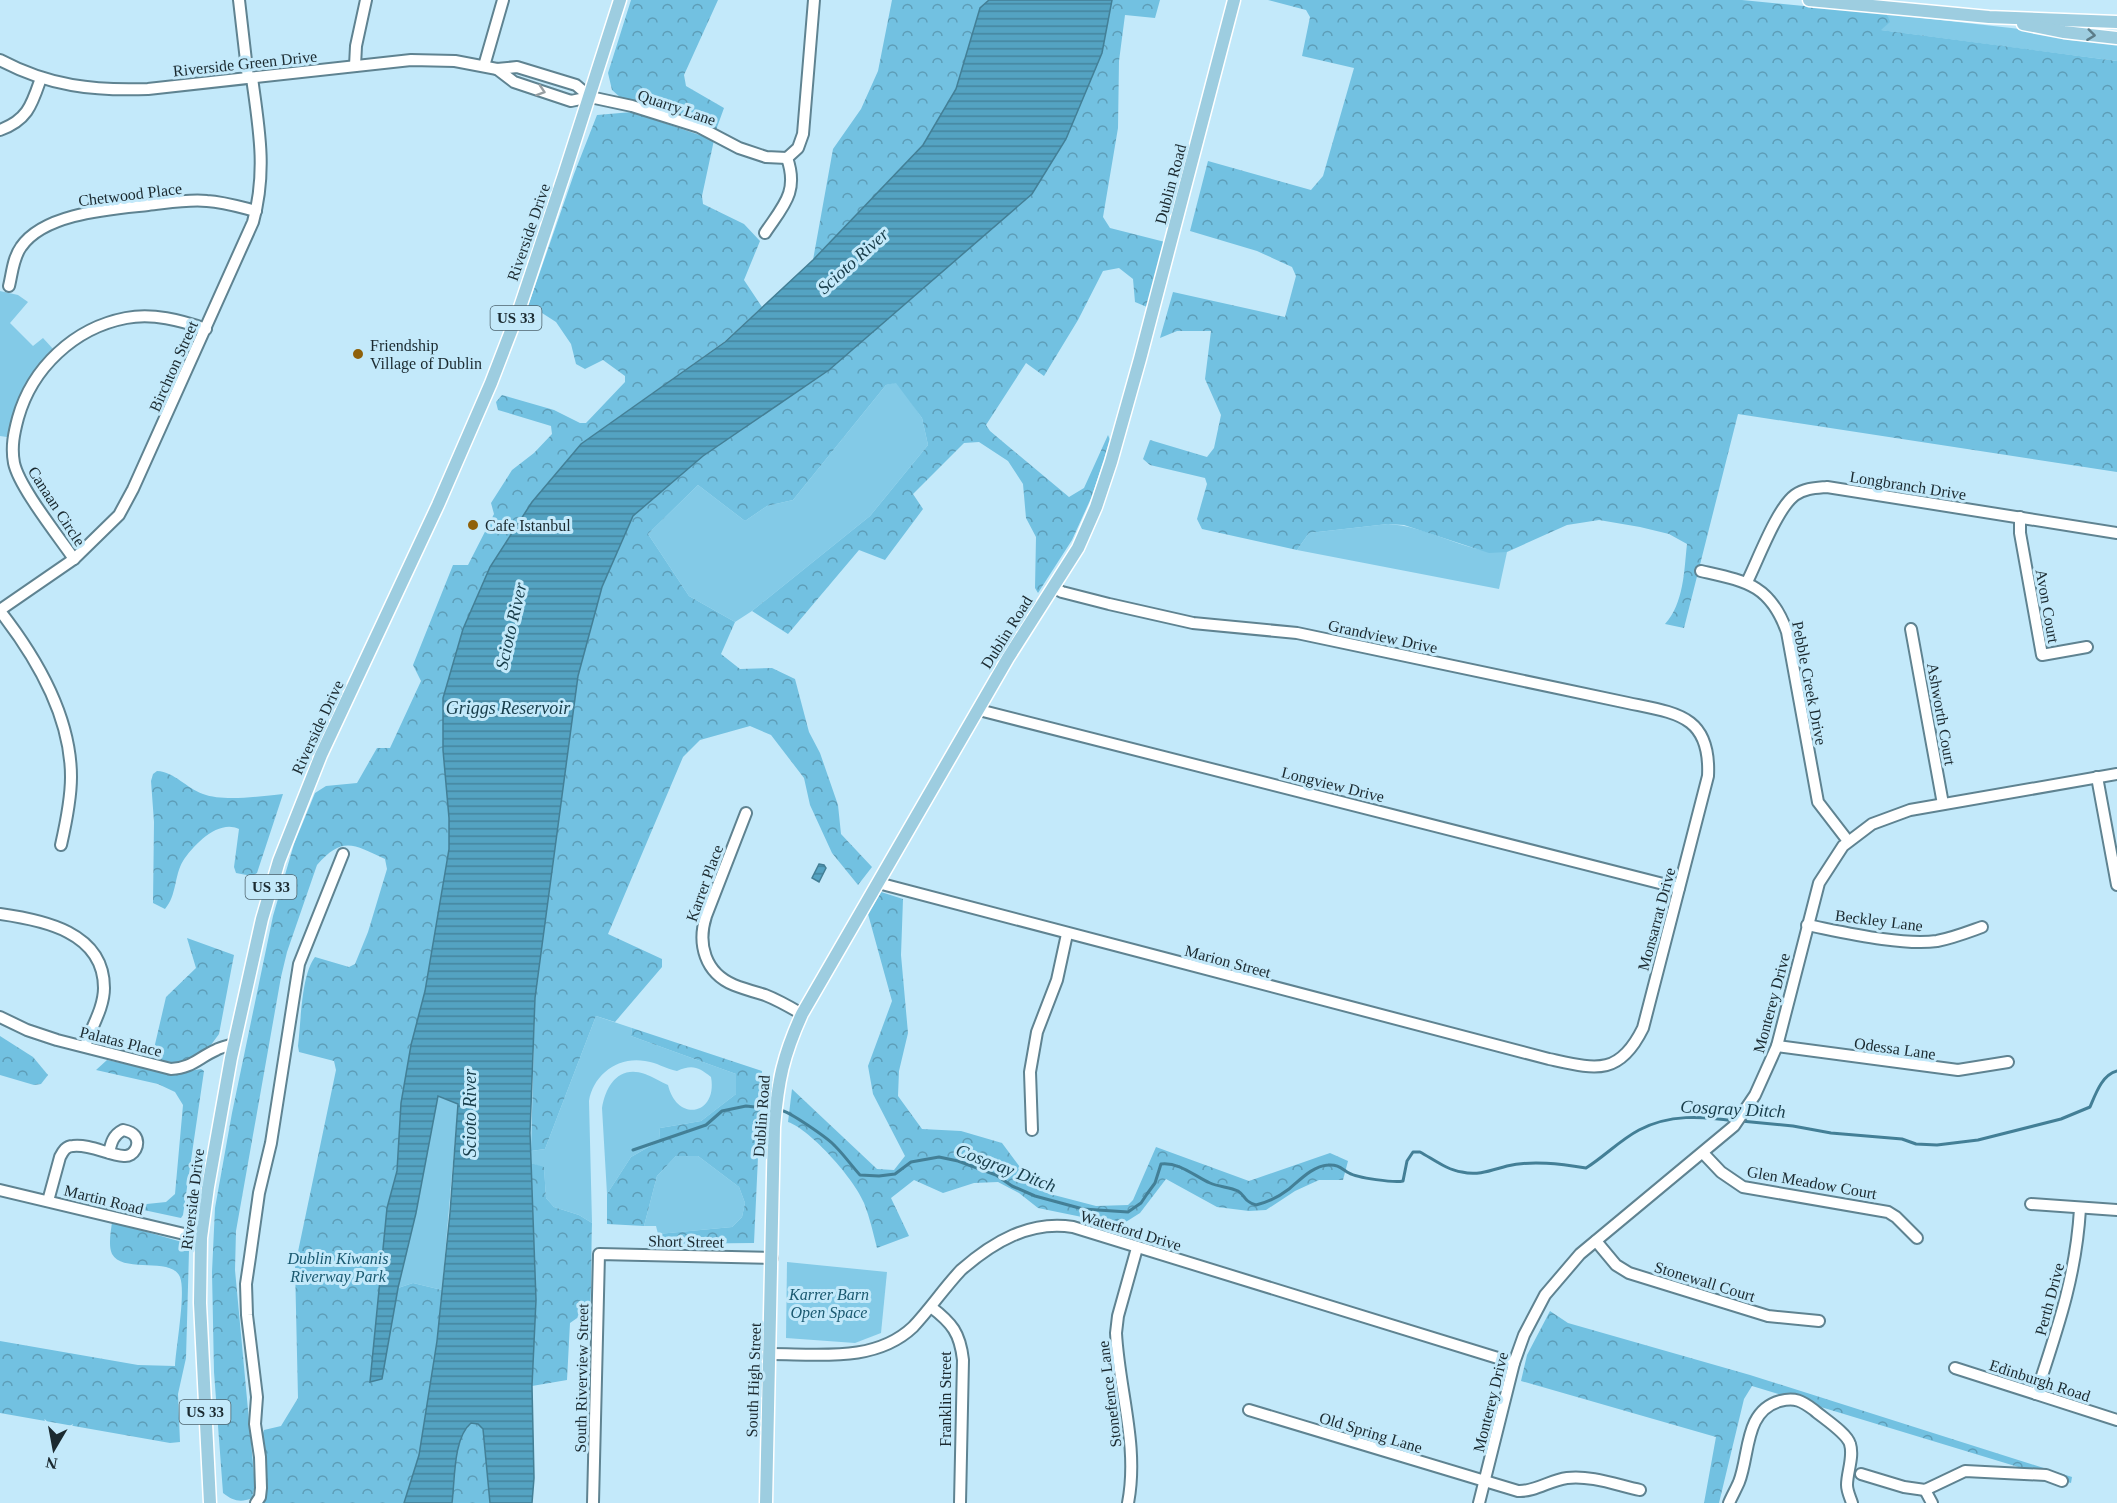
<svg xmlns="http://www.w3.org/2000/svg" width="2117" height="1503" font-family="'Times New Roman',serif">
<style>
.green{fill:#83cae7}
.forest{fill:url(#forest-crowns)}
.water{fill:url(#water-rules);stroke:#437f96;stroke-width:1.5}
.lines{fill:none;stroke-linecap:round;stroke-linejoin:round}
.stream{stroke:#437f96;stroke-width:3}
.minor-casing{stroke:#5f8391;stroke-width:14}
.major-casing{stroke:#fff;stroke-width:15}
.minor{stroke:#fff;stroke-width:10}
.major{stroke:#9dcde0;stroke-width:12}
.oneway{stroke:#5c7c88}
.oneway2{stroke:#989fa2}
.poi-dot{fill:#8f610a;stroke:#c3e9fa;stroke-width:2}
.labels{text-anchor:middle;stroke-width:6;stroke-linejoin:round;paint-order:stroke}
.shield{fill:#c3e9fa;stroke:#4d636d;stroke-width:1.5}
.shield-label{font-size:15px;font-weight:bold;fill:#1b2a30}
.street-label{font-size:16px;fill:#1b2a30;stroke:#c3e9fa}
.poi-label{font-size:16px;fill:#1b2a30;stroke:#c3e9fa;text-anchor:start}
.park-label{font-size:16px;font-style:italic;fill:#1a5970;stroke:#c3e9fa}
.water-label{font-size:18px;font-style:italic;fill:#173c49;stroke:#c3e9fa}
</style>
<defs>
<pattern id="forest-crowns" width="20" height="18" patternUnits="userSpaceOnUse" patternTransform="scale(1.5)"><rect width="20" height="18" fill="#72c1e1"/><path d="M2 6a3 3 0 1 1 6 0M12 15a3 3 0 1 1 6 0" fill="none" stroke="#5d9db7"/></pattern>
<pattern id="water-rules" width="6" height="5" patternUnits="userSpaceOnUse" patternTransform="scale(1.5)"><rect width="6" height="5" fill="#54a3c2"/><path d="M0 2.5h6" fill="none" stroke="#45859e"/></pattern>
</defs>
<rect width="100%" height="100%" fill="#c3e9fa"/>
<g class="green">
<polygon points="1887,14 2020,29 2054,35 2070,40 2117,44 2117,61 1880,30 1889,22"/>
<path d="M 0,291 L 18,295 L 28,302 L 10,323 L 33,346 L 43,338 L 54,350 C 26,371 16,405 7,437 L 0,436 Z"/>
<polygon points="897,382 922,418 928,445 870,516 752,611 735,622 689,596 648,534 698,485 745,521 767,506 793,500 886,385"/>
<path d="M 1388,524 C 1429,526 1466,554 1507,552 L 1499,589 L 1297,550 L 1309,533 Z"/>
<path d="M 596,1016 L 632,1028 L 631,1036 L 736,1074 L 736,1094 L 701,1121 L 660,1128 L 659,1141 L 631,1157 L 607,1194 L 602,1108 C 606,1085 619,1065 645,1074 C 653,1077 661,1082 668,1085 C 677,1123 718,1115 711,1077 C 699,1067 692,1064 677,1071 C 666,1069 656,1062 645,1061 C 618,1056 593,1075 589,1101 L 592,1223 L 579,1215 L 554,1207 L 546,1198 L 544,1168 L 531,1163 L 531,1151 L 545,1149 Z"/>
<polygon points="437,1096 458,1104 442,1290 413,1283 398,1288 416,1213"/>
<polygon points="676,1156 698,1156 739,1187 745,1203 742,1217 732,1227 658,1234 656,1226 644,1226 657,1176"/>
<polygon points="787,1262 887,1272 881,1333 855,1343 786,1338"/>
</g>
<g class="forest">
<polygon points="631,0 718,0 684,75 686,86 724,108 716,130 621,98 612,90 608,73"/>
<polygon points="892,0 989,0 980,8 956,89 923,145 813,260 833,149 861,109 878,71"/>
<polygon points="1112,0 1160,0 1155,18 1125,15 1119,61 1118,128 1103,217 1110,228 1165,242 1147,307 1135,302 1133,279 1119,268 1103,271 1078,320 1044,376 1026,363 986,425 990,431 1069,497 1084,488 1108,435 1110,440 1092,496 1072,540 1038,593 1035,588 1036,537 1026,518 1023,484 1008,461 979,442 964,443 913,494 923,509 885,560 859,550 788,634 752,611 870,516 928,445 922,418 896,383 886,385 793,500 767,506 745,521 698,485 648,534 689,596 735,622 721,654 740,669 772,668 795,679 809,732 820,753 838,805 841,834 872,867 858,885 832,853 810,805 804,778 771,735 750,726 700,740 683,757 608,934 662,959 662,967 615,1022 596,1016 545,1149 531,1151 535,998 578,676 602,587 633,516 703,456 829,370 1032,194 1102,53"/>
<path d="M 1268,0 L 1742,0 L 1887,14 L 1890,22 L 1881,30 L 2117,61 L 2117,472 L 1738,414 L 1684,628 L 1665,624 C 1684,603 1684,571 1687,544 L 1669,534 L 1640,527 L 1599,520 L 1567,525 L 1507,552 L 1489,553 L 1404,525 L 1388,524 L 1309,533 L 1297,550 L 1202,529 L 1197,519 L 1207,484 L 1205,478 L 1150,465 L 1143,459 L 1150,440 L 1207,457 L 1214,448 L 1221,415 L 1205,379 L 1211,331 L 1177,331 L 1160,338 L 1173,292 L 1285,317 L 1296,276 L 1292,267 L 1257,251 L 1190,231 L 1208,161 L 1311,190 L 1323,176 L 1354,68 L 1302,56 L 1310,17 L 1306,10 Z"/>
<path d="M 632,112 L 714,140 L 702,196 L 703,204 L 744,224 L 760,241 L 744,280 L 762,307 L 724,342 L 581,444 L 532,502 L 443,698 L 443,750 L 449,818 L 449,849 L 425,991 L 411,1045 L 401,1103 L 397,1171 L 387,1208 L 370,1381 L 382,1379 L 398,1288 L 413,1283 L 442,1290 L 437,1341 L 419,1455 L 404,1503 L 264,1503 L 266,1493 L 262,1436 L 264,1430 L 281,1426 L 298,1398 L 295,1266 L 336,1070 L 334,1061 L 299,1052 L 298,1046 C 301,1023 301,975 315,957 L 349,967 L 355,964 L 368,932 L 387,869 L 385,859 C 354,845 343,835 317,865 L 287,952 L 281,977 L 236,1231 L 235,1270 L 255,1485 L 252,1498 C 241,1503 233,1501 223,1493 L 214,1372 L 212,1272 L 215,1208 L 232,1113 L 273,916 L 294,844 L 315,793 L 326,786 L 357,783 L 377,748 L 390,748 L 421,681 L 413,665 L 453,565 L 468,565 L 494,514 L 491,503 L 512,470 L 534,453 L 552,434 L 551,426 L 498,410 L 496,402 L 502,395 L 554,410 L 580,423 L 586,423 L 625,382 L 625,376 L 603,360 L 585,369 L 576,364 L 571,344 L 556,322 L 542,313 L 525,315 L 574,174 L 597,115 Z"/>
<path d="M 157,771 C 175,772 186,788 203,794 C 224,802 261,796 283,794 L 257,873 L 252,876 L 236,873 L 234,867 L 239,829 C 219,819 194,844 183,861 C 174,876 177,895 165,909 L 153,903 L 154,822 L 151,781 L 153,774 Z"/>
<path d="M 881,892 L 903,899 L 901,955 L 908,1033 L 899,1071 L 898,1096 L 922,1129 L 961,1131 L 1002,1143 L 1025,1174 L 1050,1194 L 1096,1206 L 1128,1205 L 1133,1200 L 1156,1147 L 1249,1181 L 1330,1153 L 1348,1161 L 1343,1180 L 1319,1180 L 1295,1191 L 1266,1210 L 1249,1211 L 1217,1207 L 1166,1179 L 1140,1213 L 1121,1225 L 1038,1208 L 1019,1193 L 998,1182 L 974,1183 L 943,1193 L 914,1180 L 891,1198 L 909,1236 L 877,1248 C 873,1233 870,1218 864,1203 C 855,1180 811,1130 788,1122 L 792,1089 L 877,1169 L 894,1170 L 905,1156 L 873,1094 L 868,1066 L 892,1001 L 868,914 Z"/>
<polygon points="187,938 234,955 219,1034 208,1049 191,1059 178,1063 157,1060 153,1053 166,997 196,968"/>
<polygon points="632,1028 762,1071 754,1243 658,1244 658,1234 732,1227 742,1217 745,1203 739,1187 698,1156 676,1156 657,1176 644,1226 607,1224 607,1194 631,1157 659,1141 660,1128 701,1121 736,1094 736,1074 631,1036"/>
<polygon points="0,1036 33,1057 48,1075 41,1084 34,1085 0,1075"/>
<polygon points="107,1060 173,1074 201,1069 204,1071 183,1215 181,1218 139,1209 137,1205 166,1202 175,1194 183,1105 175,1092 158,1084 96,1070"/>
<path d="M 531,1163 L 544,1167 L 546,1198 L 554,1207 L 579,1215 L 592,1223 C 591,1252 592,1280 590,1309 L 570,1323 L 567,1380 L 532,1386 L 536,1300 Z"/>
<path d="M 112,1222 L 182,1242 L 189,1251 L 186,1358 L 178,1394 L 180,1442 L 170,1443 L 0,1413 L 0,1341 L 138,1365 L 175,1366 C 176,1347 186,1292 180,1277 C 171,1256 123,1274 112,1254 C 108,1245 111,1231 112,1222 Z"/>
<polygon points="1550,1311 1568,1323 1750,1375 2072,1477 2071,1483 1752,1386 1744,1399 1719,1503 1704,1503 1716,1437 1521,1381 1527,1355"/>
<path d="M 471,1423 L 478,1424 L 483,1429 L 490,1503 L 452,1503 C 455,1480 453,1438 471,1423 Z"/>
</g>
<g class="water">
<path d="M 989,0 L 1112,0 L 1102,53 L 1066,139 L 1032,194 L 829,370 L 703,456 L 633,516 L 602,587 L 578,676 L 535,998 L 530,1133 L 536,1300 L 532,1386 L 534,1478 L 532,1503 L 490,1503 L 483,1429 L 478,1424 L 471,1423 C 453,1438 455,1480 452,1503 L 404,1503 L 419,1455 L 437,1341 L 450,1213 L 458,1104 L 438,1096 L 416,1213 L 398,1288 L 382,1379 L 370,1382 L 387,1208 L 397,1171 L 401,1103 L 411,1045 L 425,991 L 449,849 L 449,818 L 443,750 L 443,698 L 463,629 L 490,567 L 532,502 L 581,444 L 725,342 L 813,260 L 923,145 L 956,89 L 980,8 Z"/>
<polygon points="819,864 824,865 826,868 819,882 812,878"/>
</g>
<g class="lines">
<g class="stream">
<path d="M 780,1110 C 789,1111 829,1139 835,1146 C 844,1155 851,1165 860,1175 L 879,1176 L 895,1174 L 911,1162 L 939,1157 L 958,1161 L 996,1175 L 1012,1186 L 1035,1196 L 1083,1209 L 1128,1212 L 1141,1203 L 1147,1194 L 1155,1183 L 1161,1164 C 1180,1162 1194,1176 1210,1183 C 1219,1187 1230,1187 1238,1191 C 1246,1196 1243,1201 1256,1205 C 1268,1202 1280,1196 1289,1189 C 1301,1179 1313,1166 1328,1165 C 1338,1164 1342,1169 1349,1173 C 1357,1178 1395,1183 1403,1181 L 1407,1161 L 1413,1152 L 1420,1152 C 1433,1159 1447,1170 1462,1172 C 1478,1176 1492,1170 1507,1166 C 1532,1160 1561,1164 1586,1168 C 1605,1156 1620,1140 1639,1130 C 1669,1114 1702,1116 1735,1121"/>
<path d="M 1741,1121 L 1793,1126 L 1831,1133 L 1902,1139 L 1916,1144 L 1937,1145 L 1978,1140 L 2061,1119 L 2090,1107 C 2096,1093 2102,1075 2117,1071"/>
<polyline points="633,1150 706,1125 722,1111 746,1106 774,1109"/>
</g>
<g class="minor-casing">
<g id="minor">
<polyline points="239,0 248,78"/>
<path d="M 0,60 C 49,86 93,91 148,89 L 411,60 L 455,61 L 497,69 L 517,67 L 576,85 L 590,97"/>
<polyline points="355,66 356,46 366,0"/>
<polyline points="484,66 503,0"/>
<polyline points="497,69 514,82 571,101 590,97 632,106 699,127 739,148 766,157 787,158 798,148 803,134 814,0"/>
<path d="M 0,130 C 28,120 32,104 41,78"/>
<path d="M 765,233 C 783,206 799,192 787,158"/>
<path d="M 9,286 C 12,274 13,258 21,247 C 44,213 111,209 148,205 C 167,203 188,199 207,201 C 224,202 240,207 256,211"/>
<polyline points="2020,517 2020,533 2042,655 2087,647"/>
<path d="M 74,559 C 59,537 19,487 14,463 C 11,447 14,433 18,418 C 32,368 74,328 126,318 C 153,313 180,320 206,329"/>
<path d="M 1701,571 C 1745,581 1770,584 1787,632 L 1818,802 L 1848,841"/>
<path d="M 1747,582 C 1758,560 1777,508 1795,495 C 1805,488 1816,488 1827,487 L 2117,533"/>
<path d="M 0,610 L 74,559 L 119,515 L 133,489 L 253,222 C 267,172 259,128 252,78"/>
<path d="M 0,611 C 36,657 71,716 71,777 C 71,799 66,823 61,845"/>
<polyline points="1911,629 1943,804"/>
<polyline points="979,710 1679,888"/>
<polyline points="2097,777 2117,885"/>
<path d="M 746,813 L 706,916 C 697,944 705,973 734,985 C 744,989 755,992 765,995 C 778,1000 790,1007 802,1014"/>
<path d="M 878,883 L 1549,1059 C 1595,1069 1619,1077 1643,1028 L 1708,776 C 1711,715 1676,713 1628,703 L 1297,633 L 1193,623 L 1109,604 L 1062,592 L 1054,588"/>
<path d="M 0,914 C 43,920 104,932 104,988 C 104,1008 91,1028 85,1046"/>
<path d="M 1807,925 C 1843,932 1902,946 1937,941 C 1953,938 1968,932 1982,927"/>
<path d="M 0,1017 L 27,1030 L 57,1040 L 171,1069 C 192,1068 198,1058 216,1050 C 221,1047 228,1046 234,1044"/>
<polyline points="1777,1046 1958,1070 2008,1062"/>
<polyline points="1032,1130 1030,1072 1037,1032 1057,980 1067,934"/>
<polyline points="1703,1153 1721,1172 1743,1187 1888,1212 1896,1217 1917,1238"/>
<polyline points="0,1190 201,1238"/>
<path d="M 48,1201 L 60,1157 C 63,1151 66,1146 73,1146 C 90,1144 108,1155 124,1156 C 134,1157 141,1144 135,1136 C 132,1132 128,1131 123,1130 C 113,1135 111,1143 109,1153"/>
<polyline points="2031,1204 2117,1210"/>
<polyline points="1596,1241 1616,1265 1629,1273 1768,1316 1819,1321"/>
<path d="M 931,1307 C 952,1323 960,1333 963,1360 L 960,1503"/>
<path d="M 770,1354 C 818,1354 875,1363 913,1327 C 930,1309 944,1288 961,1270 C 993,1242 1030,1220 1073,1227 L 1514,1363"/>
<polyline points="1955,1368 2117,1420"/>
<path d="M 2036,1394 C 2057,1330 2076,1277 2080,1209"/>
<path d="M 1249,1410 L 1518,1491 C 1535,1492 1550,1480 1567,1478 C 1590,1475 1617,1485 1640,1490"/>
<polyline points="1861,1474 1904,1487 1925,1490 1965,1471 2046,1475 2062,1481"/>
<polyline points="1925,1490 1932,1503"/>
<polyline points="256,1503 260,1497 261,1488 260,1457 255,1424 257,1397 247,1315 246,1284 250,1257 259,1193 271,1143 299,964 343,854"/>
<polyline points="593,1503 599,1254 772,1258"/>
<path d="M 1128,1503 C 1139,1446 1119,1390 1116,1333 L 1118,1316 L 1137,1248"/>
<polyline points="1479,1503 1514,1363 1524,1335 1545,1295 1580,1254 1734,1126 1755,1095 1777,1046 1819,883 1843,846 1872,824 1910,810 2117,774"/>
<path d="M 1729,1503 C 1732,1496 1736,1489 1739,1482 C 1750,1454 1744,1411 1780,1401 C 1795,1397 1802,1401 1814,1410 C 1823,1418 1847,1433 1850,1444 C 1854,1457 1847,1472 1847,1485 C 1847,1491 1850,1497 1852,1503"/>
</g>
</g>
<g class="major-casing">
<g id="major">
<polyline points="1809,0 1989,17 2117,22"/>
<polyline points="2023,24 2064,32 2117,38"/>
<polyline points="210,1503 200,1303 201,1238 208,1187 231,1058 262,919 279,861 321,755 438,505 491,383 518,313 564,175 620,0"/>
<path d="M 766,1503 L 774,1127 C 778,1080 783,1056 802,1014 L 1008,658 L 1078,548 L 1096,507 L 1111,462 L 1140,359 L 1234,0"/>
</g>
</g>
<use href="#minor" class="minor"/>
<use href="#major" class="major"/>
</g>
<defs><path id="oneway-chevron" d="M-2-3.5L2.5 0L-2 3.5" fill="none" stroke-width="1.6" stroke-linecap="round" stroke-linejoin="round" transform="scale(1.5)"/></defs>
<use class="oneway" href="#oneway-chevron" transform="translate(2091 35) rotate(7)"/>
<use class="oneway2" href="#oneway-chevron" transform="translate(541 91) rotate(18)"/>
<g class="poi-dot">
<circle cx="358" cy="354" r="6"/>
<circle cx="473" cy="525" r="6"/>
</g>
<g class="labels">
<g class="shield">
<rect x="490.5" y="306" width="51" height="24" rx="4.5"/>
<rect x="245.5" y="875" width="51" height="24" rx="4.5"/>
<rect x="179.5" y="1400" width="51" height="24" rx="4.5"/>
</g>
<g class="shield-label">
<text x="516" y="323">US 33</text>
<text x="271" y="892">US 33</text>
<text x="205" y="1417">US 33</text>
</g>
<g class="street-label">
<text transform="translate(245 63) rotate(-6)" y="6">Riverside Green Drive</text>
<text transform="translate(677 107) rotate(19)" y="6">Quarry Lane</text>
<text transform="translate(1170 184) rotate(-75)" y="6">Dublin Road</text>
<text transform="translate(130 194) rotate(-7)" y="6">Chetwood Place</text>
<text transform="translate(528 232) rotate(-71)" y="6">Riverside Drive</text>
<text transform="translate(173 366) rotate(-66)" y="6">Birchton Street</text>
<text transform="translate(1908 485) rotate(9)" y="6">Longbranch Drive</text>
<text transform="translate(57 506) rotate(57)" y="6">Canaan Circle</text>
<text transform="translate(2048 606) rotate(80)" y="6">Avon Court</text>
<text transform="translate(1006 632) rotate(-58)" y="6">Dublin Road</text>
<text transform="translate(1383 636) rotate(12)" y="6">Grandview Drive</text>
<text transform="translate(1810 683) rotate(79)" y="6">Pebble Creek Drive</text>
<text transform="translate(1942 714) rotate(80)" y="6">Ashworth Court</text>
<text transform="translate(317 727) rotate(-65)" y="6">Riverside Drive</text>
<text transform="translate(1333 784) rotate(14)" y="6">Longview Drive</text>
<text transform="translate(704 883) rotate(-70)" y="6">Karrer Place</text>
<text transform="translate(1656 919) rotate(-75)" y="6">Monsarrat Drive</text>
<text transform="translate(1879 920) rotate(7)" y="6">Beckley Lane</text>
<text transform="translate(1228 961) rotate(15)" y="6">Marion Street</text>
<text transform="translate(1771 1003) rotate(-75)" y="6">Monterey Drive</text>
<text transform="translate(121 1041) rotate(14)" y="6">Palatas Place</text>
<text transform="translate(1895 1048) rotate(8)" y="6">Odessa Lane</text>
<text transform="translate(761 1116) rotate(-86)" y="6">Dublin Road</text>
<text transform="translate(1812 1182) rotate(10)" y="6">Glen Meadow Court</text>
<text transform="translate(104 1199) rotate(14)" y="6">Martin Road</text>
<text transform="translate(192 1199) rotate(-83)" y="6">Riverside Drive</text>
<text transform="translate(1131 1230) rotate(17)" y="6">Waterford Drive</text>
<text transform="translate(686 1241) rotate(1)" y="6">Short Street</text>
<text transform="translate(1705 1281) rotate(17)" y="6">Stonewall Court</text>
<text transform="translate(2049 1299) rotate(-75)" y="6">Perth Drive</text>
<text transform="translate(581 1378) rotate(-89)" y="6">South Riverview Street</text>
<text transform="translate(753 1380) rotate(-88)" y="6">South High Street</text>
<text transform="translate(2040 1380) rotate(18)" y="6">Edinburgh Road</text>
<text transform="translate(1109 1394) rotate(-97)" y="6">Stonefence Lane</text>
<text transform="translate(945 1399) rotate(-90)" y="6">Franklin Street</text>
<text transform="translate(1490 1402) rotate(-76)" y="6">Monterey Drive</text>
<text transform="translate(1371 1432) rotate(17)" y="6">Old Spring Lane</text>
</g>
<g class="poi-label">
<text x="370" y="351">Friendship<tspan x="370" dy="18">Village of Dublin</tspan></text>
<text x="485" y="531">Cafe Istanbul</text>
</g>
<g class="park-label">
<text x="338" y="1264">Dublin Kiwanis<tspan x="338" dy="18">Riverway Park</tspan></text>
<text x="829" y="1300">Karrer Barn<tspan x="829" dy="18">Open Space</tspan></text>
</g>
<g class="water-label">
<text transform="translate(853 261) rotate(-42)" y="6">Scioto River</text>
<text transform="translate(511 626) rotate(-77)" y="6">Scioto River</text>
<text x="508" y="714">Griggs Reservoir</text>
<text transform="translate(1733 1109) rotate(3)" y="6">Cosgray Ditch</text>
<text transform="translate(470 1113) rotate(-90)" y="6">Scioto River</text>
<text transform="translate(1006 1168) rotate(21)" y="6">Cosgray Ditch</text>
</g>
</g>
<g transform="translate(54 1449) rotate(190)" stroke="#c3e9fa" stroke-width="4.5" paint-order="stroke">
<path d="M0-4.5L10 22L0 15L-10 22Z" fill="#1b2a30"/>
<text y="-9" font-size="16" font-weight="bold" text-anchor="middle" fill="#1b2a30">N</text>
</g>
</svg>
